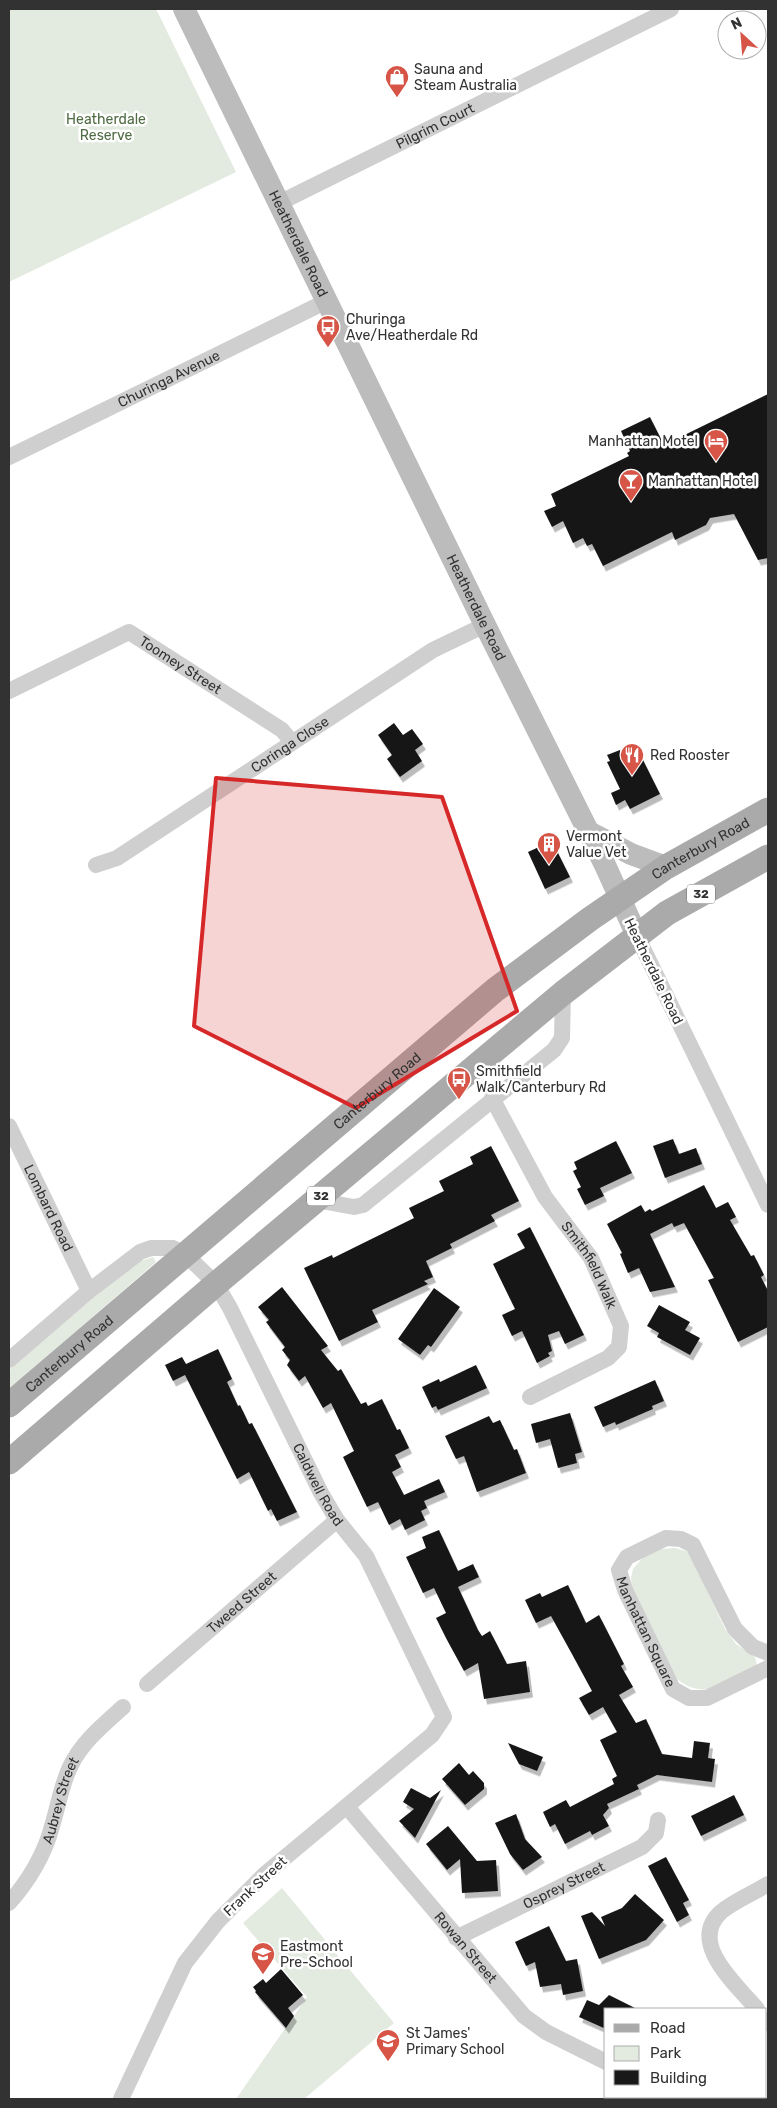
<svg xmlns="http://www.w3.org/2000/svg" width="777" height="2108" font-family="Rubik,sans-serif">
<style>
.green{fill:#e3eadf}
.building{fill:#191919;filter:url(#shadow)}
.lines{fill:none;stroke-linecap:round;stroke-linejoin:round}
.minor{stroke:#cfcfcf;stroke-width:16}
.secondary{stroke:#bcbcbc;stroke-width:22}
.primary{stroke:#aaa;stroke-width:25}
.marked{fill:#d62828;fill-opacity:0.2;stroke:#d62828;stroke-width:4;stroke-linejoin:round}
.labels{text-anchor:middle;stroke-width:5;stroke-linejoin:round;paint-order:stroke}
.shield{fill:#fff;stroke:#707070;stroke-width:1}
.shield-label{font-size:12px;font-weight:bold;fill:#323232}
.poi-label{font-size:14px;fill:#323232;stroke:#fff;text-anchor:start}
.park-label{font-size:14px;fill:#4f6b43;stroke:#fff}
.street-label{font-size:14px;fill:#323232;stroke:#fff}
</style>
<defs>
<filter id="shadow"><feDropShadow dx="3" dy="5.5" stdDeviation="0" flood-color="#0004"/></filter>
</defs>
<rect width="100%" height="100%" fill="#fff"/>
<g class="green">
<polygon points="9,9 156,9 236,172 9,282"/>
<polygon points="153,1257 156,1262 9,1389 9,1370 134,1263"/>
<path d="M 675,1548 L 686,1551 L 690,1554 L 725,1629 L 736,1644 L 755,1657 L 757,1665 L 710,1689 C 696,1691 684,1686 674,1676 L 632,1588 L 631,1578 L 633,1569 L 645,1555 L 659,1549 Z"/>
<polygon points="282,1888 394,2023 304,2099 236,2099 307,1997 243,1923"/>
</g>
<g class="building">
<polygon points="768,394 768,558 758,560 734,514 710,518 706,525 675,540 672,532 603,566 592,544 587,546 583,538 573,543 563,521 552,527 544,511 556,506 551,494 629,456 627,453 630,451 621,431 650,417 664,445"/>
<polygon points="394,723 403,735 412,729 423,744 415,750 422,761 400,777 387,759 392,755 378,735"/>
<polygon points="637,748 660,794 630,809 625,800 616,805 611,793 620,789 607,762 610,761 607,755 620,750 622,755"/>
<polygon points="552,841 570,877 545,889 528,852"/>
<polygon points="673,1139 679,1154 696,1148 702,1164 665,1178 653,1146"/>
<polygon points="616,1141 632,1173 600,1188 604,1196 585,1205 577,1189 581,1187 573,1171 577,1169 574,1162"/>
<polygon points="491,1146 519,1201 491,1215 495,1221 450,1244 452,1248 426,1261 433,1277 424,1281 428,1284 372,1310 378,1322 339,1341 304,1268 332,1255 333,1258 414,1218 409,1208 444,1191 439,1181 473,1164 470,1157"/>
<polygon points="704,1185 716,1208 728,1202 736,1217 730,1220 751,1256 754,1255 764,1275 761,1277 768,1291 768,1327 738,1342 708,1280 714,1278 684,1223 674,1227 672,1223 650,1234 675,1287 650,1292 639,1268 628,1273 620,1254 622,1253 607,1224 641,1205 645,1212 650,1209 652,1211"/>
<polygon points="530,1227 584,1335 565,1344 559,1331 548,1335 552,1351 548,1353 550,1356 537,1363 522,1331 512,1336 502,1315 515,1309 493,1264 525,1248 517,1234"/>
<polygon points="282,1287 328,1346 321,1350 338,1371 341,1369 361,1404 366,1402 368,1406 382,1399 397,1430 400,1429 409,1448 395,1455 401,1467 392,1472 404,1495 439,1479 445,1492 424,1501 427,1508 421,1511 425,1520 405,1530 400,1519 389,1525 378,1502 367,1507 343,1457 354,1451 331,1403 323,1408 305,1376 299,1381 287,1365 290,1360 282,1350 285,1347 266,1322 269,1320 258,1307"/>
<polygon points="434,1288 460,1307 431,1347 428,1345 420,1355 398,1339"/>
<polygon points="659,1305 690,1322 685,1330 700,1338 690,1355 657,1337 659,1333 647,1326"/>
<polygon points="218,1349 232,1379 227,1382 238,1406 240,1405 249,1424 252,1423 297,1512 277,1521 271,1509 268,1511 249,1472 237,1479 185,1375 173,1381 165,1365 182,1357 186,1364"/>
<polygon points="476,1365 487,1388 438,1410 436,1406 432,1408 422,1387 439,1379 440,1382"/>
<polygon points="655,1380 664,1401 652,1406 653,1409 616,1425 615,1422 603,1427 594,1407"/>
<polygon points="570,1413 582,1452 575,1454 577,1463 558,1468 550,1439 536,1443 531,1424"/>
<polygon points="489,1416 493,1423 500,1420 514,1450 517,1449 526,1473 477,1492 464,1456 456,1459 445,1436"/>
<polygon points="439,1530 458,1571 473,1564 479,1577 458,1587 478,1630 482,1636 490,1631 507,1664 526,1661 530,1692 484,1699 478,1663 464,1671 446,1638 436,1618 446,1613 434,1588 423,1593 406,1557 426,1548 422,1537"/>
<polygon points="568,1585 586,1623 599,1615 624,1664 621,1666 633,1687 619,1695 636,1723 646,1719 662,1754 692,1758 694,1741 710,1743 708,1758 715,1759 712,1782 657,1775 637,1785 639,1789 607,1804 609,1808 603,1815 609,1826 592,1835 590,1831 565,1844 555,1824 550,1827 543,1812 566,1800 570,1807 614,1784 612,1779 617,1776 600,1740 617,1732 603,1707 589,1715 579,1698 592,1691 572,1654 551,1616 536,1623 525,1600 540,1593 542,1597"/>
<polygon points="508,1743 543,1757 537,1771 519,1764"/>
<polygon points="459,1763 469,1775 473,1771 484,1783 484,1789 465,1805 442,1779"/>
<polygon points="411,1788 430,1798 441,1790 415,1838 399,1821 414,1809 403,1802"/>
<polygon points="734,1795 744,1815 701,1836 691,1816"/>
<polygon points="516,1814 525,1839 542,1857 523,1870 510,1854 495,1823"/>
<polygon points="448,1826 477,1861 496,1860 498,1891 462,1893 460,1859 447,1870 426,1844"/>
<polygon points="666,1857 689,1900 683,1903 689,1915 677,1922 648,1866"/>
<polygon points="635,1894 664,1920 646,1940 599,1959 581,1916 592,1912 605,1926 601,1917 622,1908"/>
<polygon points="549,1926 566,1961 577,1959 583,1991 563,1995 561,1984 540,1987 535,1962 526,1966 515,1942"/>
<polygon points="281,1969 303,1995 288,2008 294,2016 286,2028 255,1992 256,1991 253,1987 263,1979 266,1983"/>
<polygon points="609,1995 637,2009 606,2009 606,2029 579,2017 587,2000 599,2005"/>
</g>
<g class="lines">
<g class="minor">
<path id="s1" d="M 279,203 L 671,9"/>
<path id="s2" d="M 9,457 L 327,301"/>
<path id="s3" d="M 9,691 L 129,632 L 282,730 L 292,742"/>
<path id="s4" d="M 96,865 L 117,858 L 433,650 L 485,625"/>
<polyline points="637,936 768,1205"/>
<path id="s5" d="M 492,1098 L 545,1197 L 591,1258 L 621,1326 L 619,1347 L 608,1358 L 530,1397"/>
<path id="s6" d="M 9,1126 L 89,1291"/>
<polyline points="316,1200 354,1207 363,1205 554,1050 562,1038 563,993"/>
<path id="s7" d="M 9,1360 L 89,1291 L 140,1252 L 151,1248 L 173,1248 L 186,1255 L 216,1284 L 230,1308 L 321,1493 L 337,1520 L 366,1556 L 444,1717 L 432,1735 L 264,1875 L 218,1921 L 185,1963 L 121,2099"/>
<path id="s8" d="M 768,1653 L 753,1647 L 735,1629 L 693,1545 L 681,1539 L 666,1538 L 627,1557 L 619,1570 L 625,1590 L 673,1689 L 689,1698 L 707,1698 L 768,1668"/>
<path id="s9" d="M 147,1684 L 337,1520"/>
<path id="s10" d="M 347,1807 L 524,2016 L 546,2032 L 606,2062"/>
<path id="s11" d="M 9,1903 C 28,1882 45,1854 52,1826 C 58,1807 61,1786 70,1767 C 82,1742 103,1725 123,1707"/>
<path id="s12" d="M 456,1938 L 642,1847 L 656,1833 L 658,1820"/>
<path d="M 757,2009 C 737,1985 687,1943 721,1912 C 734,1901 754,1893 768,1884"/>
<polyline points="766,2020 768,2023"/>
<polyline points="644,2097 645,2099"/>
</g>
<g class="secondary">
<path id="s13" d="M 184,9 L 485,625 L 605,865 L 637,936"/>
<polyline points="587,831 631,854 666,867"/>
</g>
<g class="primary">
<path id="s14" d="M 9,1405 L 495,990 L 590,919 L 666,867 L 768,810"/>
<polyline points="9,1462 216,1284 563,993 667,913 768,857"/>
</g>
</g>
<path class="marked" d="M 216,778 L 442,797 L 517,1011 L 356,1108 L 194,1026 Z"/>
<defs>
<g id="shop-pin" transform="scale(1.25)"><path d="M0 17L-7.5 6A9.5 9.5 0 1 1 7.5 6Z" fill="#d65547" stroke="#fff"/><path d="M-5-2.5h2.3a2.7 3.5 0 0 1 5.4 0H5L5.5 6h-11ZM-1.5-2.5h3a1.5 2.3 0 0 0-3 0Z" fill="#fff"/></g>
<g id="bus-pin" transform="scale(1.25)"><path d="M0 17L-7.5 6A9.5 9.5 0 1 1 7.5 6Z" fill="#d65547" stroke="#fff"/><path d="M-5-6H5V4H4V6H2V4H-2V6H-4V4H-5ZM-3.5-4V0h7V-4ZM-3.5 1.2v1.5H-2V1.2ZM2 1.2v1.5H3.5V1.2Z" fill="#fff"/></g>
<g id="hotel-pin" transform="scale(1.25)"><path d="M0 17L-7.5 6A9.5 9.5 0 1 1 7.5 6Z" fill="#d65547" stroke="#fff"/><path d="M-6-4.5h1.5V1H6V5H4.5V3h-9V5H-6ZM-4 0a1.8 1.8 0 1 1 3.6 0ZM.5 0V-2.5h3Q6-2.5 6 0Z" fill="#fff"/></g>
<g id="bar-pin" transform="scale(1.25)"><path d="M0 17L-7.5 6A9.5 9.5 0 1 1 7.5 6Z" fill="#d65547" stroke="#fff"/><path d="M-6-5H6L.8 .8V4.5H3.5V6h-7V4.5H-.8V.8Z" fill="#fff"/></g>
<g id="restaurant-pin" transform="scale(1.25)"><path d="M0 17L-7.5 6A9.5 9.5 0 1 1 7.5 6Z" fill="#d65547" stroke="#fff"/><path d="M-5-6h1v4h1v-4h1v4h1v-4h1v5L-1.5 .5V6h-2V.5L-5-1ZM5-6V6H3V1.5H1.5Q1.5-4 5-6Z" fill="#fff"/></g>
<g id="building-pin" transform="scale(1.25)"><path d="M0 17L-7.5 6A9.5 9.5 0 1 1 7.5 6Z" fill="#d65547" stroke="#fff"/><path d="M-4-6H4V6H1V3H-1V6H-4ZM-2.5-4.3h1.7v1.8h-1.7ZM.8-4.3h1.7v1.8H.8ZM-2.5-1h1.7V.8h-1.7ZM.8-1h1.7V.8H.8Z" fill="#fff"/></g>
<g id="school-pin" transform="scale(1.25)"><path d="M0 17L-7.5 6A9.5 9.5 0 1 1 7.5 6Z" fill="#d65547" stroke="#fff"/><path d="M0-5L7-2L0 1L-7-2ZM-4 1L0 2.5L4 1V4Q0 6-4 4Z" fill="#fff"/></g>
</defs>
<g fill-rule="evenodd">
<use href="#shop-pin" x="397" y="77"/>
<use href="#bus-pin" x="328" y="327"/>
<use href="#hotel-pin" x="716" y="441"/>
<use href="#bar-pin" x="631" y="481"/>
<use href="#restaurant-pin" x="632" y="755"/>
<use href="#building-pin" x="549" y="844"/>
<use href="#bus-pin" x="459" y="1079"/>
<use href="#school-pin" x="263" y="1954"/>
<use href="#school-pin" x="388" y="2041"/>
</g>
<g class="labels">
<g class="shield">
<rect x="687" y="884.5" width="28" height="19" rx="4"/>
<rect x="307" y="1186.5" width="28" height="19" rx="4"/>
</g>
<g class="shield-label">
<text x="701" y="898">32</text>
<text x="321" y="1200">32</text>
</g>
<g class="poi-label">
<text x="414" y="74">Sauna and<tspan x="414" dy="16">Steam Australia</tspan></text>
<text x="346" y="324">Churinga<tspan x="346" dy="16">Ave/Heatherdale Rd</tspan></text>
<text x="698" y="446" text-anchor="end">Manhattan Motel</text>
<text x="648" y="486">Manhattan Hotel</text>
<text x="650" y="760">Red Rooster</text>
<text x="566" y="841">Vermont<tspan x="566" dy="16">Value Vet</tspan></text>
<text x="476" y="1076">Smithfield<tspan x="476" dy="16">Walk/Canterbury Rd</tspan></text>
<text x="280" y="1951">Eastmont<tspan x="280" dy="16">Pre-School</tspan></text>
<text x="406" y="2038">St James'<tspan x="406" dy="16">Primary School</tspan></text>
</g>
<g class="park-label">
<text x="106" y="124">Heatherdale<tspan x="106" dy="16">Reserve</tspan></text>
</g>
<g class="street-label">
<text dy="5" stroke="none"><textPath href="#s1" startOffset="174">Pilgrim Court</textPath></text>
<text dy="5" stroke="none"><textPath href="#s13" startOffset="261">Heatherdale Road</textPath></text>
<text dy="5" stroke="none"><textPath href="#s2" startOffset="178">Churinga Avenue</textPath></text>
<text dy="5" stroke="none"><textPath href="#s13" startOffset="666">Heatherdale Road</textPath></text>
<text dy="5" stroke="none"><textPath href="#s3" startOffset="195">Toomey Street</textPath></text>
<text dy="5" stroke="none"><textPath href="#s4" startOffset="229">Coringa Close</textPath></text>
<text dy="5" stroke="none"><textPath href="#s14" startOffset="889">Canterbury Road</textPath></text>
<text transform="translate(654 971) rotate(64)" y="5">Heatherdale Road</text>
<text dy="5" stroke="none"><textPath href="#s14" startOffset="484">Canterbury Road</textPath></text>
<text dy="5" stroke="none"><textPath href="#s6" startOffset="91">Lombard Road</textPath></text>
<text dy="5" stroke="none"><textPath href="#s5" startOffset="194">Smithfield Walk</textPath></text>
<text dy="5" stroke="none"><textPath href="#s14" startOffset="79">Canterbury Road</textPath></text>
<text dy="5" stroke="none"><textPath href="#s7" startOffset="485">Caldwell Road</textPath></text>
<text dy="5" stroke="none"><textPath href="#s9" startOffset="125">Tweed Street</textPath></text>
<text dy="5" stroke="none"><textPath href="#s8" startOffset="290">Manhattan Square</textPath></text>
<text dy="5" stroke="none"><textPath href="#s11" startOffset="116">Aubrey Street</textPath></text>
<text dy="5" stroke="none"><textPath href="#s12" startOffset="120">Osprey Street</textPath></text>
<text transform="translate(255 1886) rotate(-43)" y="5">Frank Street</text>
<text dy="5" stroke="none"><textPath href="#s10" startOffset="184">Rowan Street</textPath></text>
</g>
</g>
<rect width="777" height="2108" fill="none" stroke="#323232" stroke-width="20"/>
<rect x="604" y="2008" width="162" height="90" fill="#ffffff" stroke="#adadad"/>
<rect x="614" y="2024" width="25" height="8" fill="#aaaaaa" stroke="#adadad"/>
<text x="650" y="2033" font-size="15" fill="#323232">Road</text>
<rect x="614" y="2046" width="25" height="15" fill="#e3eadf" stroke="#adadad"/>
<text x="650" y="2058" font-size="15" fill="#323232">Park</text>
<rect x="614" y="2070" width="25" height="15" fill="#191919" stroke="#adadad"/>
<text x="650" y="2083" font-size="15" fill="#323232">Building</text>
<g transform="translate(742 35) rotate(334)"><circle r="24" fill="#ffffff" stroke="#adadad"/>
<path d="M0-4L9 19L0 12L-9 19Z" fill="#d65547"/>
<text y="-8" font-size="14" font-weight="bold" text-anchor="middle" fill="#323232">N</text>
</g>
</svg>
